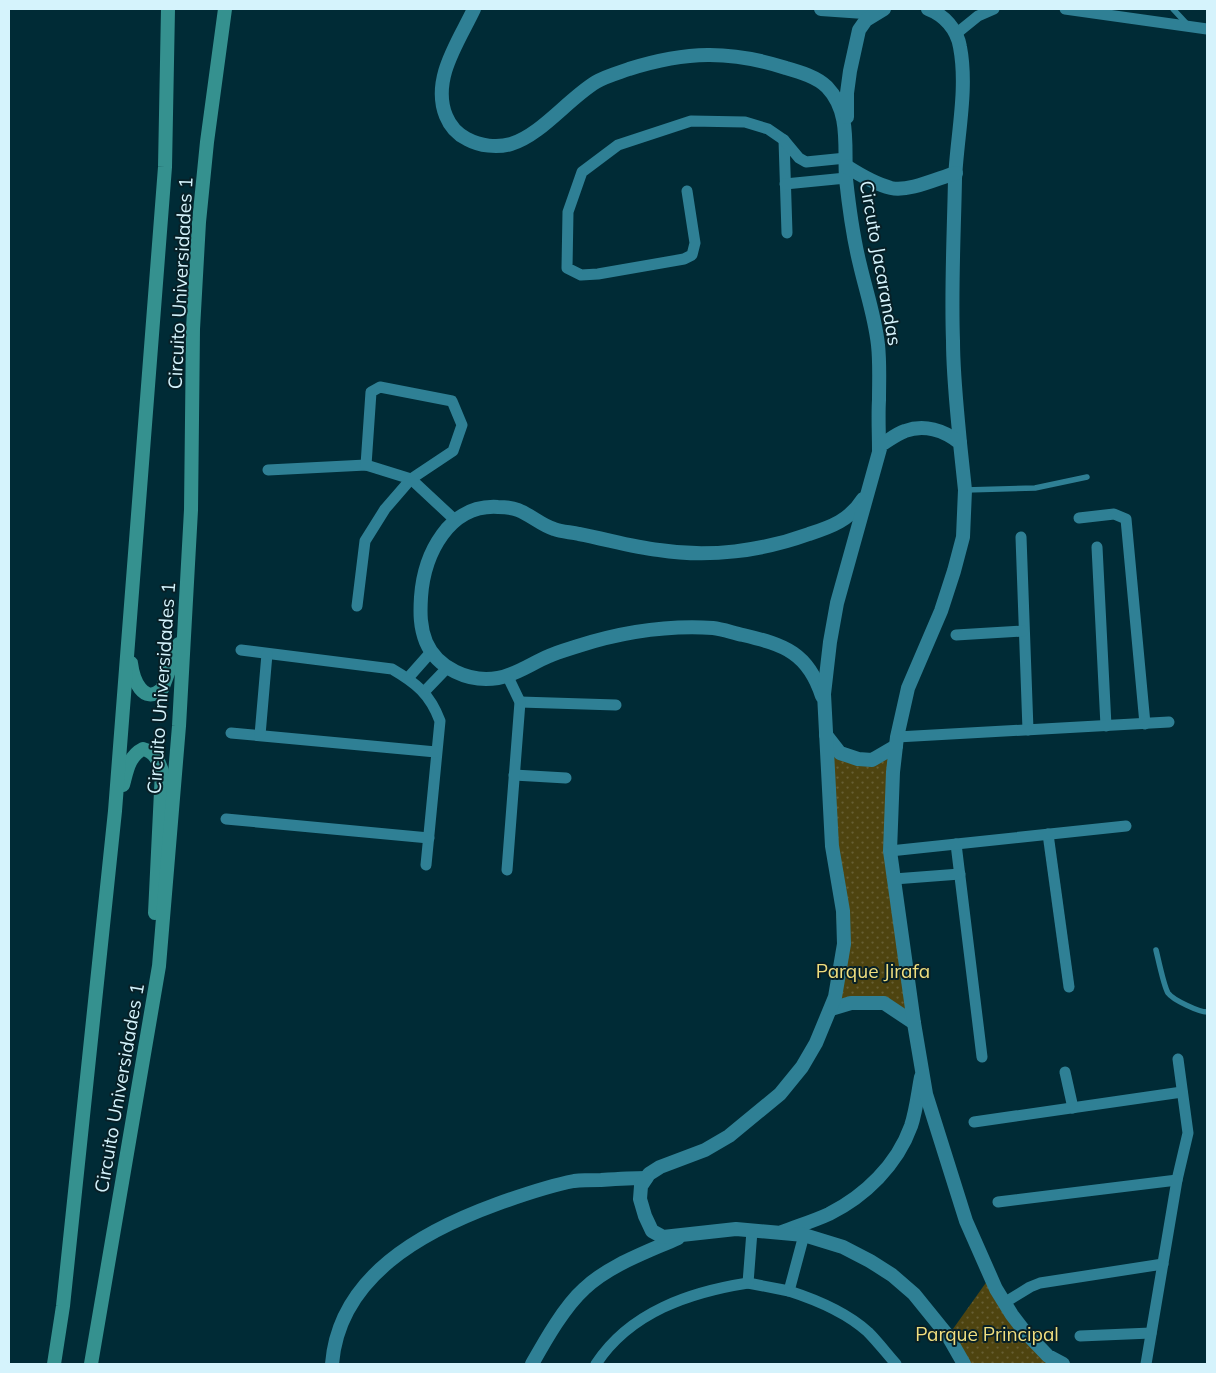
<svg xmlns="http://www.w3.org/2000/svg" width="1216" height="1373" font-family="Mulish,sans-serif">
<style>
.grass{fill:url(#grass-dots)}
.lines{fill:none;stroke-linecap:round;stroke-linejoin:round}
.service{stroke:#2f8095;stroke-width:5.5}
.minor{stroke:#2f8095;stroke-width:11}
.tertiary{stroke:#2f8095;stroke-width:14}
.secondary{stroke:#35918f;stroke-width:14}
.labels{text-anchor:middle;stroke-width:4;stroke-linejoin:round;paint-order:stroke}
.street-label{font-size:19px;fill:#d5f3fc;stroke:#072027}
.park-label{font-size:19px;fill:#f0de7f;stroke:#072027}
</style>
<defs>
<pattern id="grass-dots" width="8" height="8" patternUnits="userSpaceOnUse" patternTransform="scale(1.25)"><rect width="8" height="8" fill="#4e4410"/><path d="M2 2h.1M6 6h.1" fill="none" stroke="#675f34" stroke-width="1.8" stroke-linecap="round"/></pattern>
</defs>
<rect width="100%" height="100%" fill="#002b36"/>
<g class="grass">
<polygon points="825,734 858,759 896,746 892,873 914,1023 878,1004 831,1009 840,973"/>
<polygon points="990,1277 1012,1315 1063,1364 964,1364 948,1336"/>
</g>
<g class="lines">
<g class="service">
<polyline points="1173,9 1187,24"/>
<polyline points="965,490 1035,488 1087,477"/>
<path d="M 1156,950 C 1158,958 1164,987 1168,993 C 1173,1000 1199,1012 1207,1012"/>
</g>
<g class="minor">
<polyline points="1065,9 1207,29"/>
<polyline points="957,33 978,16 994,9"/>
<polyline points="784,140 787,233"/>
<polyline points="785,184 846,178"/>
<polyline points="687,191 695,243 692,255 684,259 598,274 581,275 567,268 568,212 582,172 618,145 691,121 745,122 768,129 784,140 799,158 806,162 846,158"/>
<polyline points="268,470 366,465 411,479 455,520"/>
<polyline points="1079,518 1114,514 1126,519 1145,724"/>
<polyline points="1021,537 1028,730"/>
<polyline points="1097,547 1106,726"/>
<polyline points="357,606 365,541 385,509 411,479 453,451 462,425 452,401 380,387 371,392 366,465"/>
<polyline points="956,635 1023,631"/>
<path d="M 241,650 L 392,669 C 416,683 430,694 440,721 L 426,865"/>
<polyline points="408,678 431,652"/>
<polyline points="424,692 448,667"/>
<polyline points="520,702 616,705"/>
<polyline points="231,733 436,752"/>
<polyline points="260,735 267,654"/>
<polyline points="897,737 1169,722"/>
<polyline points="514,775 566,778"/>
<polyline points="226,819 429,838"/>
<polyline points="1048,834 1069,987"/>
<polyline points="956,844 982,1057"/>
<polyline points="890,851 1126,826"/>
<polyline points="507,870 520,702 507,675"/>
<polyline points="894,879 960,874"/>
<polyline points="1065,1072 1073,1108"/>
<polyline points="974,1122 1182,1092"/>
<polyline points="998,1202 1177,1180"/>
<path d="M 804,1235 L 789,1291 C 817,1300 846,1312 868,1332 C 878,1342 887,1354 896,1364"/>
<polyline points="748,1283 789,1291"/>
<polyline points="1004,1303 1030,1287 1040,1283 1163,1264"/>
<polyline points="1080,1336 1151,1333"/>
<path d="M 596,1364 C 630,1312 690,1292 748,1283 L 752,1231"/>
<polyline points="1146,1364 1177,1180 1188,1133 1178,1059"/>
</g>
<g class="tertiary">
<path d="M 474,9 C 459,41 431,79 446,116 C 450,126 457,134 467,139 C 480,146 497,148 511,144 C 541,135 568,99 596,82 C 606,76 618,73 629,69 C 686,51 730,50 786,68 C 800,72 817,77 827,87 C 851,112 844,147 846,179 C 849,207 853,237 860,265 C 866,291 875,317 878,345 C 880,363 879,381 879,400 C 878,416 879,433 879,450"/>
<polyline points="821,9 864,12 879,9"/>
<path d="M 928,9 C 944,15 957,29 960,47 C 968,89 957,136 955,179 C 954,233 951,287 953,341 C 953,375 957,409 960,443"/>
<polyline points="847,117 847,93 850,71 859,30 866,20 884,9"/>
<path d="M 846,166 C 860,175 875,184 891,188 C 909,192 938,178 956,173"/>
<path d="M 822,696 C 808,653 785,645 743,635 C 733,633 723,629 713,628 C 667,625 622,632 578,646 C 569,649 558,652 549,656 C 532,663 516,675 498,678 C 469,683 437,668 426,642 C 420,627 420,613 421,597 C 424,554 449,504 498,507 C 504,507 513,508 518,510 C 531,515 541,525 554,529 C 562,532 571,532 579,534 C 606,539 632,547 659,550 C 709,558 762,551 809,534 C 831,527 850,520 863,499"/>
<polyline points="826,735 840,753 858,759 872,760 896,746"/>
<polyline points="831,1009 851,1003 884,1003 914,1023"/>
<path d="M 782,1232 C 797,1226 814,1221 829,1214 C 865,1196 897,1165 911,1126 C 916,1111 918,1093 921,1077"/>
<path d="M 332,1364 C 339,1276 423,1231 497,1204 C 522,1195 548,1186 574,1181 C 583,1180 592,1180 601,1180 C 616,1179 631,1178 646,1178"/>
<path d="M 532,1364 C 545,1341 564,1307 584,1289 C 609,1265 647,1252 678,1238"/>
<path d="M 964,1364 L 948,1336 L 914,1294 L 892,1275 L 870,1261 L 843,1247 L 804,1235 L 736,1229 L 663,1237 L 652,1231 L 645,1216 L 640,1199 L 641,1186 L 649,1174 L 660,1167 L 705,1150 L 729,1136 L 780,1094 L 802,1067 L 816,1043 L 835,997 L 844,944 L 843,911 L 832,846 L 824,694 L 830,642 L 837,603 L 881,445 C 888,441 896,434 905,431 C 924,424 944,430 960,443 L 965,490 L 963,537 L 954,571 L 941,611 L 908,688 L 897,737 L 893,772 L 890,851 L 914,1023 L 926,1094 L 966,1221 L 996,1289 L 1012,1315 L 1025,1332 L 1048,1356 L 1063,1364"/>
</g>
<g class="secondary">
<path d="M 131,663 C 133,679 143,706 162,689 L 179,644"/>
<path d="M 123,785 C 127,770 129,756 143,749 C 155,752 158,760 162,771 L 155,913"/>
<polyline points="54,1364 63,1306 115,811 165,167 168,9"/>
<polyline points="91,1364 159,966 179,726 191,510 193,329 199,222 207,142 225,9"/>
</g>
</g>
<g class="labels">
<g class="street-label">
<text transform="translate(881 263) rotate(80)" y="7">Circuto Jacarandas</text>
<text transform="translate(180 283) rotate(-87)" y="7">Circuito Universidades 1</text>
<text transform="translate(161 688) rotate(-86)" y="7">Circuito Universidades 1</text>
<text transform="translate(119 1088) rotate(-80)" y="7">Circuito Universidades 1</text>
</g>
<g class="park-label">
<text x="873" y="978">Parque Jirafa</text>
<text x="987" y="1341">Parque Principal</text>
</g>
</g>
<rect width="1216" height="1373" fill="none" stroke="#d5f3fc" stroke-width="20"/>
</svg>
